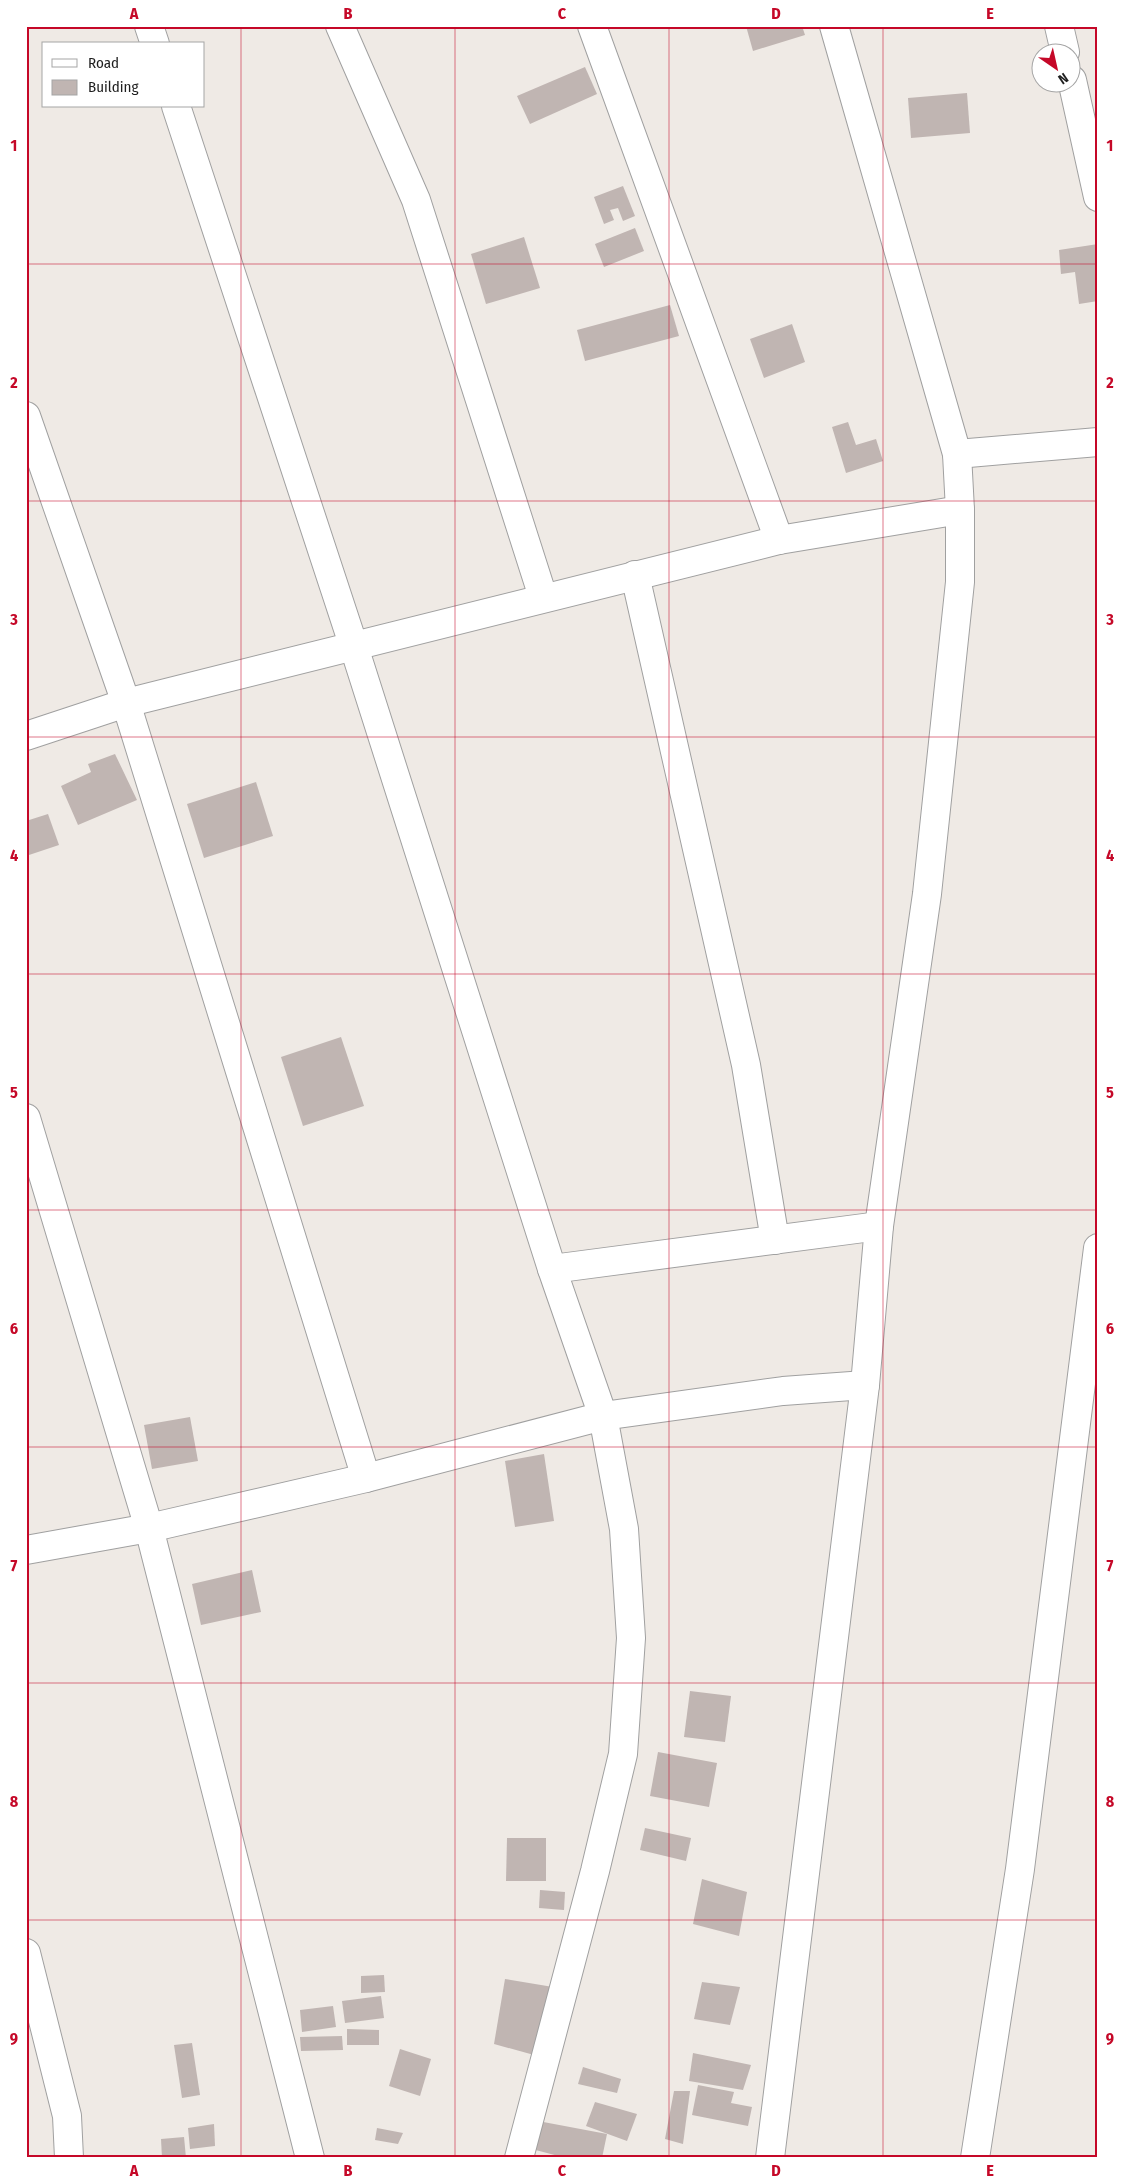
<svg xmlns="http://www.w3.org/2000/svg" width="1124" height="2184" font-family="'Fira Sans Condensed',sans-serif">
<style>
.building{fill:#c0b5b2}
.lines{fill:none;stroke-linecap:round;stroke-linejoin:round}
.street-casing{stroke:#a0a0a0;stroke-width:30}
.street{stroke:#fff;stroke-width:28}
.grid{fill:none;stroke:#c50828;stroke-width:1;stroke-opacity:0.55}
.neatline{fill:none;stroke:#c50828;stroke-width:2}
.grid-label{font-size:16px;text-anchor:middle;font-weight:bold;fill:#c50828}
</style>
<rect width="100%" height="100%" fill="#efeae5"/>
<g class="building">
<polygon points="746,26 802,26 805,35 753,51"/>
<polygon points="585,67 597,94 530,124 517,96"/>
<polygon points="967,93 970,133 911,138 908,98"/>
<polygon points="623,186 635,216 623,221 618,208 610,210 614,220 604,224 594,197"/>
<polygon points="635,228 644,251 604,267 595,244"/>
<polygon points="524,237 540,288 486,304 471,254"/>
<polygon points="1098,244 1098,301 1079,304 1075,272 1061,274 1059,250"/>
<polygon points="670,305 679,336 585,361 577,330"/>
<polygon points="792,324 805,362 764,378 750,339"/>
<polygon points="848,422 856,445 876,439 883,461 846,473 832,427"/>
<polygon points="115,754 137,800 78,825 61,786 91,772 88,764"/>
<polygon points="256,782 273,836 204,858 187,804"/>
<polygon points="48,814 59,845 26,856 26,821"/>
<polygon points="341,1037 364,1106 303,1126 281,1057"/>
<polygon points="190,1417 198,1461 152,1469 144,1425"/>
<polygon points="544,1454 554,1521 515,1527 505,1461"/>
<polygon points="252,1570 261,1612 201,1625 192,1584"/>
<polygon points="690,1691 731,1696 725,1742 684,1737"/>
<polygon points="658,1752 717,1763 709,1807 650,1796"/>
<polygon points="645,1828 691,1838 686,1861 640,1850"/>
<polygon points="507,1838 546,1838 546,1881 506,1881"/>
<polygon points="702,1879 747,1892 739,1936 693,1924"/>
<polygon points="540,1890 565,1892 564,1910 539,1908"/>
<polygon points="384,1975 385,1992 361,1993 361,1976"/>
<polygon points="505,1979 553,1987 534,2055 494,2044"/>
<polygon points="702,1982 740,1987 730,2025 694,2019"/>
<polygon points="381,1996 384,2018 345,2023 342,2001"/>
<polygon points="333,2006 336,2027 302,2032 300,2010"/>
<polygon points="347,2029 379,2030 379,2045 347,2045"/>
<polygon points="342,2036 343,2050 301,2051 300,2037"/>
<polygon points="192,2043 200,2095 182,2098 174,2045"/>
<polygon points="400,2049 431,2059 420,2096 389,2086"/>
<polygon points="693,2053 751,2065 743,2090 689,2081"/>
<polygon points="583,2067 621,2079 617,2093 578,2084"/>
<polygon points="698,2085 734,2092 731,2103 752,2107 748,2126 692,2115"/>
<polygon points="674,2091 690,2091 683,2144 665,2139"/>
<polygon points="595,2102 637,2114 627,2141 586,2126"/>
<polygon points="538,2121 607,2134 602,2158 566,2158 528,2148"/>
<polygon points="214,2124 215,2146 190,2149 188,2128"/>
<polygon points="377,2128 403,2133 398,2144 375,2140"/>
<polygon points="184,2137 186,2158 162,2158 161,2139"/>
</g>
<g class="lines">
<g class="street-casing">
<g id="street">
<polyline points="149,26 155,44"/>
<polyline points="340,26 416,200 543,597"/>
<polyline points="592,26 779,540"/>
<polyline points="1059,26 1065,52"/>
<polyline points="1072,80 1098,197"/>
<polyline points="176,106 354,647 552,1269 603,1416 624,1529 631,1638 623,1754 595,1871 519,2158"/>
<polyline points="26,416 126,703 366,1478"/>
<polyline points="957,454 1098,442"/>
<polyline points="635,575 746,1065 775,1240"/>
<polyline points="26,736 126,703 779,540 960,510"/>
<polyline points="26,1118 149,1528 310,2158"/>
<polyline points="552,1269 879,1226"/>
<polyline points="26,1550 149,1528 366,1478 603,1416 783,1391 865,1385"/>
<polyline points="26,1953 67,2116 69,2158"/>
<polyline points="770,2158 865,1385 879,1226 927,894 960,582 960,510 957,454 834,26"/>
<polyline points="975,2158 1020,1869 1098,1248"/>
</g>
</g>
<use href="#street" class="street"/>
</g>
<path class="grid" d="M 241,26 L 241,2158M 455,26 L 455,2158M 669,26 L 669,2158M 883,26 L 883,2158M 26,264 L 1098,264M 26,501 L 1098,501M 26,737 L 1098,737M 26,974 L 1098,974M 26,1210 L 1098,1210M 26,1447 L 1098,1447M 26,1683 L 1098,1683M 26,1920 L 1098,1920"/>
<rect width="1124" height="2184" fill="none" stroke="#ffffff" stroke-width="55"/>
<rect x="42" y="42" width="162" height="65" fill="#ffffff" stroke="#a5a5a5"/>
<rect x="52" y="59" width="25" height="8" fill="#ffffff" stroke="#a5a5a5"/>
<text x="88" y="68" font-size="15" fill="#1f1f1f">Road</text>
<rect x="52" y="80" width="25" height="15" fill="#c0b5b2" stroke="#a5a5a5"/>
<text x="88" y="92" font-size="15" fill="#1f1f1f">Building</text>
<g transform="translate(1056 68) rotate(146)"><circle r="24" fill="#ffffff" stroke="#a5a5a5"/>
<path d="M0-4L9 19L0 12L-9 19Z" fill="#c50828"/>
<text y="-8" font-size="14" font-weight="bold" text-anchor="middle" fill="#1f1f1f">N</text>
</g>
<rect x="28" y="28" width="1068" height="2128" class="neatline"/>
<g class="grid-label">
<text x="134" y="19">A</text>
<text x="348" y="19">B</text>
<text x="562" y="19">C</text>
<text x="776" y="19">D</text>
<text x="990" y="19">E</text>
<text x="14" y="151">1</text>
<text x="1110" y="151">1</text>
<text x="14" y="388">2</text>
<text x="1110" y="388">2</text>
<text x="14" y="625">3</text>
<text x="1110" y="625">3</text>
<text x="14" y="861">4</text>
<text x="1110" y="861">4</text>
<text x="14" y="1098">5</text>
<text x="1110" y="1098">5</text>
<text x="14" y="1334">6</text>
<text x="1110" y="1334">6</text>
<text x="14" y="1571">7</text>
<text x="1110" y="1571">7</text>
<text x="14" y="1807">8</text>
<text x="1110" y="1807">8</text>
<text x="14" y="2044">9</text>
<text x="1110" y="2044">9</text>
<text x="134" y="2176">A</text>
<text x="348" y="2176">B</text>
<text x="562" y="2176">C</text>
<text x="776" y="2176">D</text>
<text x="990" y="2176">E</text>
</g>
</svg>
